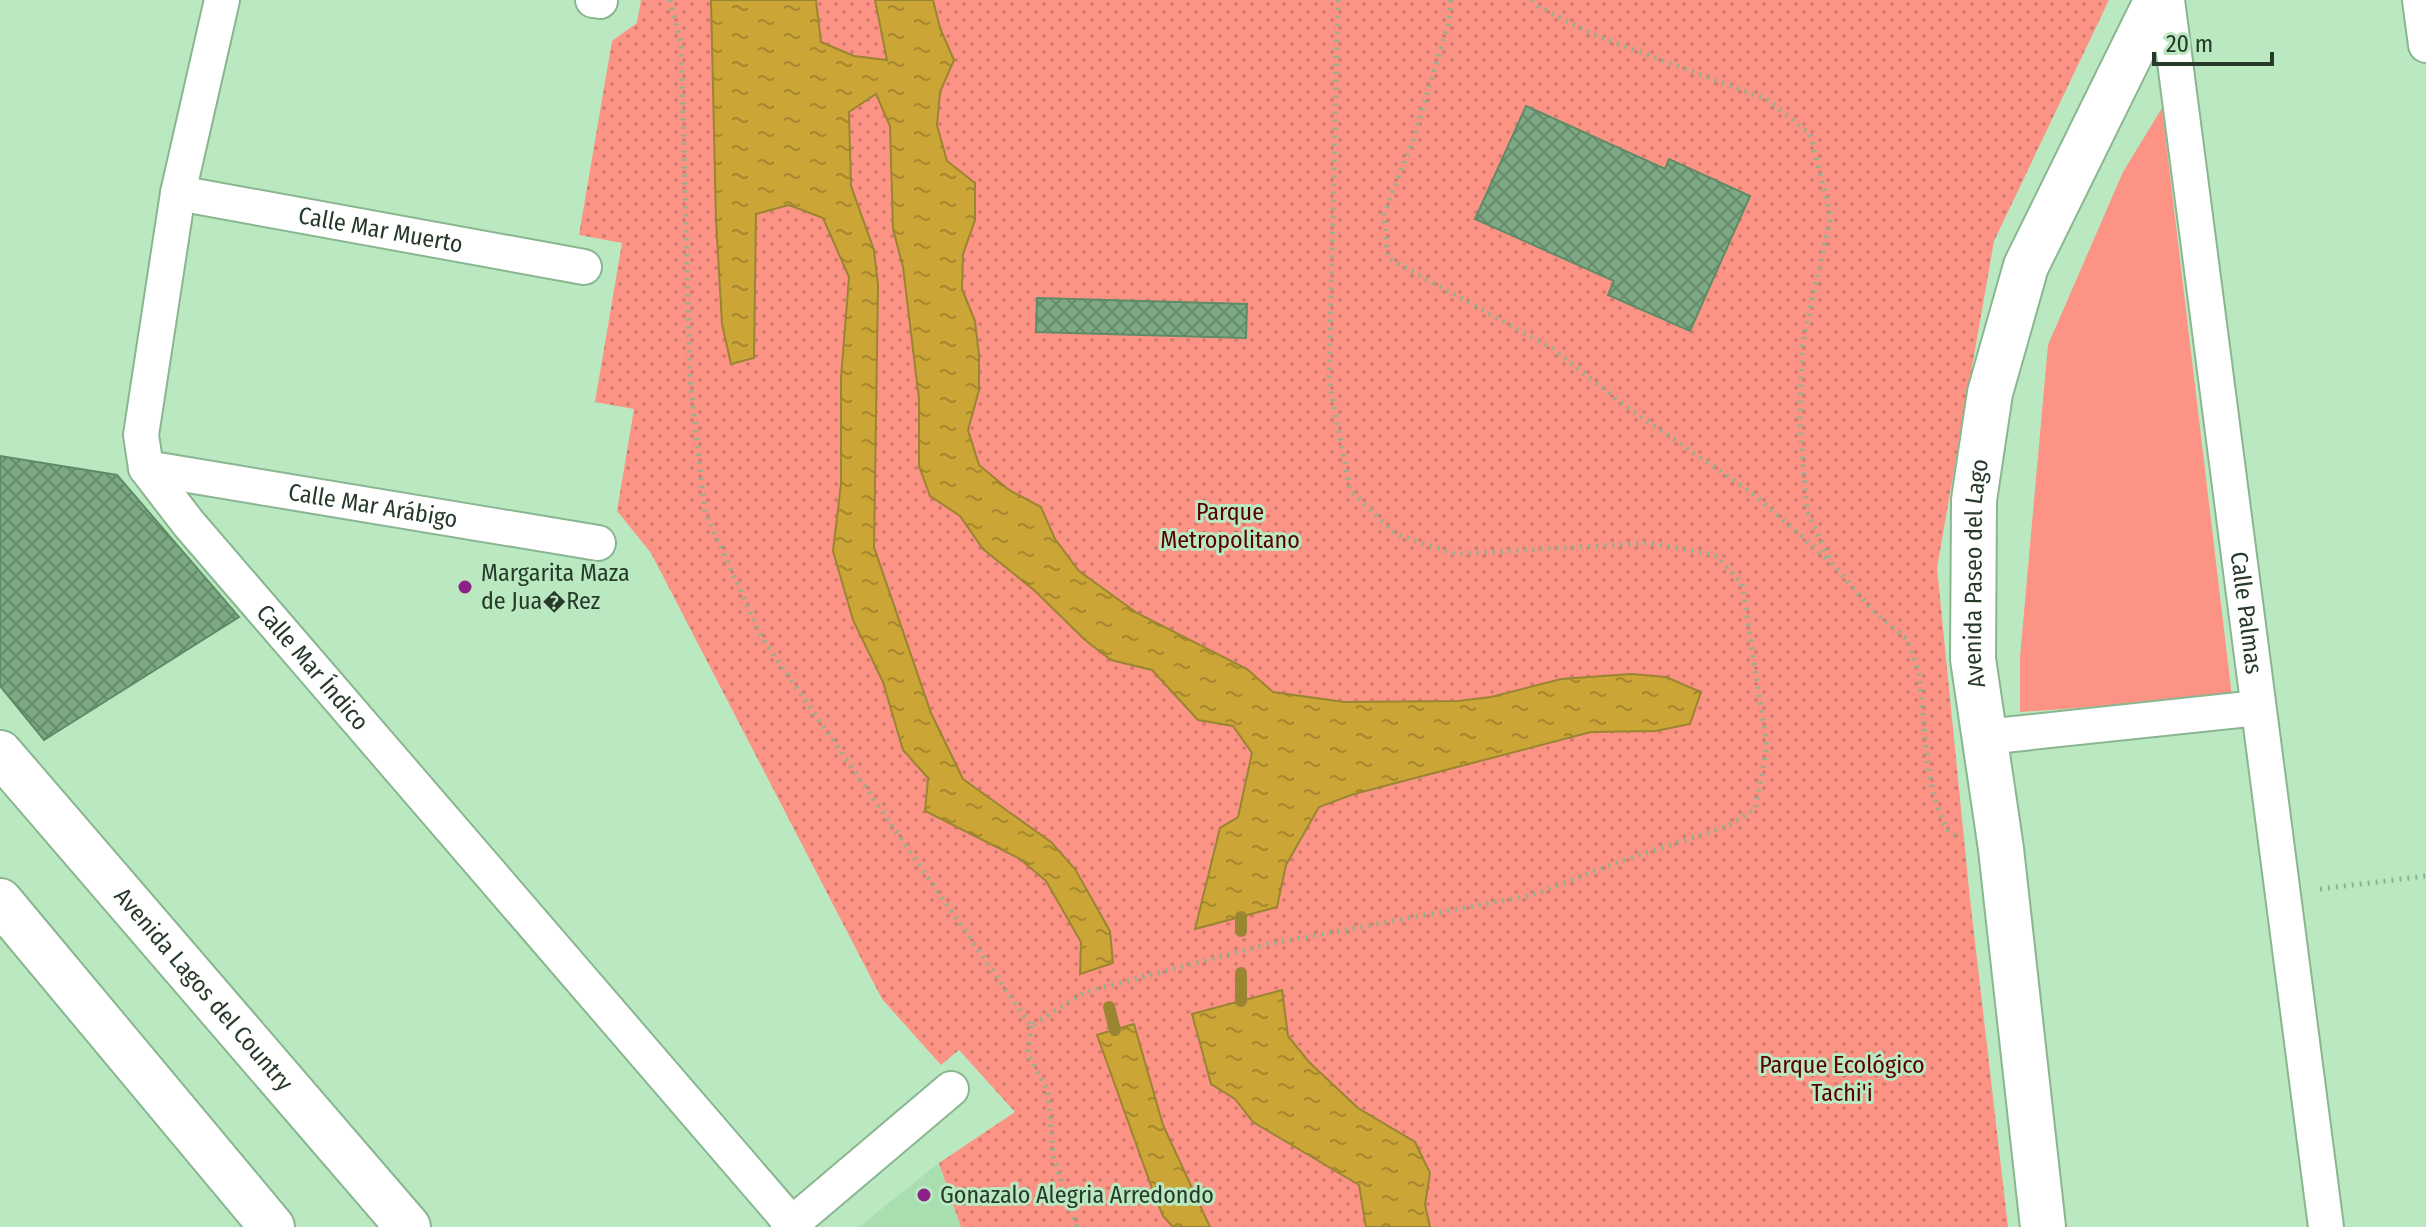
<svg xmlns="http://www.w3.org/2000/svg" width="2426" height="1227" font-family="'Fira Sans Condensed',sans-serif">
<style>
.built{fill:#a8deb0}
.grass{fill:#fc9384}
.park{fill:url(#park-dots)}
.water{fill:url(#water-ripples);stroke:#9a8532;stroke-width:2}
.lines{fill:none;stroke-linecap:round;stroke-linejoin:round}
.stream{stroke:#9a8532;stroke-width:12}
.building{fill:url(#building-cross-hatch);stroke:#5f8b66;stroke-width:2}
.street-casing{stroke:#89b690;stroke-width:38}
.secondary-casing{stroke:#89b690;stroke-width:48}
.path{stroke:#8cb291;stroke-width:5;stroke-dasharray:2 6;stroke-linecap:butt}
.street{stroke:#fff;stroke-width:34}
.secondary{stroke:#fff;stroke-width:44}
.poi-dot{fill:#8a2288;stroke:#bae9c1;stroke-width:3}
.labels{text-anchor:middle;stroke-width:6;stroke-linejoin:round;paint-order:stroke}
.street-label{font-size:24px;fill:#273a2a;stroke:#bae9c1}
.park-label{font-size:24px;fill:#570101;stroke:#bae9c1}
.poi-label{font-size:24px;fill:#273a2a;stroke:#bae9c1;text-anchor:start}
</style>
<defs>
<pattern id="park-dots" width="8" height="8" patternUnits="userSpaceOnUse" patternTransform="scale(2)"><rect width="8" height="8" fill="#fc9384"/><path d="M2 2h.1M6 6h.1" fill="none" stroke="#cc796c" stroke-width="1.8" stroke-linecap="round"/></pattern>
<pattern id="water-ripples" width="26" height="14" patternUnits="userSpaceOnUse" patternTransform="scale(2)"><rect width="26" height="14" fill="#cba536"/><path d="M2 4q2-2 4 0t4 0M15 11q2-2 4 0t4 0" fill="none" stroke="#a5872e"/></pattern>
<pattern id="building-cross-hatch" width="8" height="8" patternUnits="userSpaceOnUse" patternTransform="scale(2)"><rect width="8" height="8" fill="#7daa84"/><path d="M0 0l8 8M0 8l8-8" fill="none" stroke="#668b6c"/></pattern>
</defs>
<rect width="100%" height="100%" fill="#bae9c1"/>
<polygon class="built" points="939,1163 961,1227 859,1227"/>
<polygon class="grass" points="2162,108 2232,697 2020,712 2020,657 2048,345 2123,172"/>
<polygon class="park" points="641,0 2109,0 1994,241 1937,568 1970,899 2008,1227 961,1227 939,1163 1015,1112 959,1050 941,1065 882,999 651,553 617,511 634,409 595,402 622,243 579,235 612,41 637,23"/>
<g class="water">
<polygon points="711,0 816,0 821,42 854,56 887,60 875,0 933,0 940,28 954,60 940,92 937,125 947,161 975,183 975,220 963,254 962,289 975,321 979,355 979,390 968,430 979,465 1009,490 1041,507 1055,539 1079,571 1137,613 1247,669 1273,692 1344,702 1458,701 1491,697 1561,679 1631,674 1666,677 1701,692 1690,724 1656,731 1591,732 1354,794 1319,807 1286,865 1277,907 1195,929 1220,828 1238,817 1252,753 1233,726 1198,720 1152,670 1111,660 1085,640 1035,591 983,549 960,516 930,496 919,466 919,399 903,267 893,229 890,126 876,94 849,112 851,186 874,250 878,285 874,547 931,713 963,779 1051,842 1075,869 1110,931 1113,963 1080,974 1081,942 1046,881 1020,859 925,811 928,778 903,750 883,682 853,620 833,551 841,484 841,378 849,277 823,218 789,205 756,214 754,358 731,364 722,324 716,220"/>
<polygon points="1282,990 1288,1036 1309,1062 1358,1108 1415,1142 1430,1173 1425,1205 1430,1227 1366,1227 1359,1185 1253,1122 1235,1099 1211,1084 1192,1014"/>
<polygon points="1134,1024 1163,1125 1210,1227 1173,1227 1163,1216 1153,1191 1097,1035"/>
</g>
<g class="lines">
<g class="stream">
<polyline points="1241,917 1241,931"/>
<polyline points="1241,973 1241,1001"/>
<polyline points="1109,1007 1115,1030"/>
</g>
</g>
<g class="building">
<polygon points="1526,106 1665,169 1669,159 1750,196 1690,331 1608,295 1614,281 1475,219"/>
<polygon points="1037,298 1247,304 1246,338 1036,332"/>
<polygon points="0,456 117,475 239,617 44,740 0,686"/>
</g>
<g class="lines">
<g class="street-casing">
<g id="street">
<path id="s1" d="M 222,0 L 178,193 L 141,435 L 146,468 L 189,524 L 792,1224"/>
<polyline points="593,0 600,1"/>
<path id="s2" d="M 2167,0 L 2326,1227"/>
<polyline points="2420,0 2426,45"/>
<path id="s3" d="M 178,193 L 584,267"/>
<path id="s4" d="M 146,468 L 598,543"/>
<polyline points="1985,737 2258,708"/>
<polyline points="788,1227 951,1089"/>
</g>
</g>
<g class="secondary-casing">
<g id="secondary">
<path id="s5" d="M 0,753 L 408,1227"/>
<polyline points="0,901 272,1227"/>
<path id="s6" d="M 2043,1227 L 2001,849 L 1973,659 L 1974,500 L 1990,393 L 2026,266 L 2157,0"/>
</g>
</g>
<g class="path">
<polyline points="670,0 681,43 690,380 705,512 762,638 1031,1026 1085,992 1269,944 1533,895 1621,861 1728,826 1755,809 1767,747 1742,583 1715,555 1650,543 1455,554 1395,534 1350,490 1329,380 1338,0"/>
<polyline points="1451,0 1448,25 1413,140 1384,214 1388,258 1553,349 1628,408 1751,492 1827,559"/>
<polyline points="1532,0 1538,6 1592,34 1768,100 1810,134 1831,217 1802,345 1800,425 1807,511 1831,562 1872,610 1907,639 1919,673 1928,767 1935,800 1946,829 1956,836"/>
<polyline points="2320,889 2426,876"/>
<polyline points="1031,1026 1028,1054 1048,1091 1053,1156 1077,1227"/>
</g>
<use href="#street" class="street"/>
<use href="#secondary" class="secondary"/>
</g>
<g class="poi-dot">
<circle cx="465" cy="587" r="8"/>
<circle cx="924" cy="1195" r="8"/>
</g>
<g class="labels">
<g class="street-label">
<text dy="8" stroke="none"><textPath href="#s3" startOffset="206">Calle Mar Muerto</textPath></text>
<text dy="8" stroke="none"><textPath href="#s4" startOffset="230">Calle Mar Arábigo</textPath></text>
<text dy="8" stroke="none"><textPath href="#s6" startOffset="658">Avenida Paseo del Lago</textPath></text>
<text dy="8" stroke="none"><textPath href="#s2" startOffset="618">Calle Palmas</textPath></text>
<text dy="8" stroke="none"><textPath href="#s1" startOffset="736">Calle Mar Índico</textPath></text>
<text dy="8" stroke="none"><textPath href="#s5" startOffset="312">Avenida Lagos del Country</textPath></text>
</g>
<g class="park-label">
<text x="1230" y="520">Parque<tspan x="1230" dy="28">Metropolitano</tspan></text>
<text x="1842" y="1073">Parque Ecológico<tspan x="1842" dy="28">Tachi'i</tspan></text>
</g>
<g class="poi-label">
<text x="481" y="581">Margarita Maza<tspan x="481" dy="28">de Jua�Rez</tspan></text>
<text x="940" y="1203">Gonazalo Alegria Arredondo</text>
</g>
</g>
<path d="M2154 52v12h118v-12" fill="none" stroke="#273a2a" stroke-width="4"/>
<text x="2166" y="52" font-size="24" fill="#273a2a" stroke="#bae9c1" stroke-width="6" paint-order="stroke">20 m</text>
</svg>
